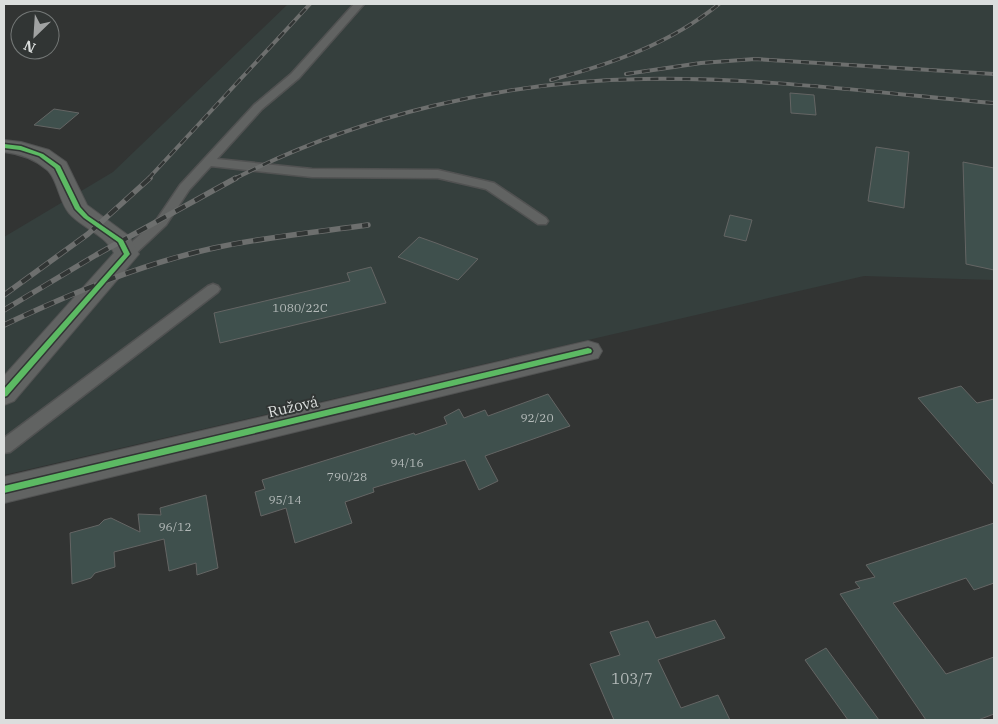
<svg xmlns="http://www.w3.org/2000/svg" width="998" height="724" font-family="'IBM Plex Serif',serif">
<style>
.built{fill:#353f3d}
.building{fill:#3f504d;stroke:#646564}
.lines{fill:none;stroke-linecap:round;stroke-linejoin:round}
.lane-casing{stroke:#515252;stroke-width:3}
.street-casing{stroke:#515252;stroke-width:2}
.lane{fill:#616362;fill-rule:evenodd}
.street{fill:#616362;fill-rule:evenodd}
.rail-far1-casing{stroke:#6d6f6e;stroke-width:4}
.rail-casing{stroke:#6d6f6e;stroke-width:5.5}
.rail-far1{stroke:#313534;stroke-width:2.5;stroke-dasharray:8;stroke-linecap:butt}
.rail{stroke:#313534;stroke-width:4;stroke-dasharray:11;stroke-linecap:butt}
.cycleway-casing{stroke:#313534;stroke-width:3}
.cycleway{fill:#5cba63;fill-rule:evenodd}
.labels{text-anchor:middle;stroke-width:4;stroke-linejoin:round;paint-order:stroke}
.number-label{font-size:12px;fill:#b4bab9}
.street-label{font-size:15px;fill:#dbdedd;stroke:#313534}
.near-number-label{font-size:15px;fill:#b4bab9}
</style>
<rect width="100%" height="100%" fill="#323433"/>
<polygon class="built" points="288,4 994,4 994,280 864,276 4,475 4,237 113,172"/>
<g class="building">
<polygon points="790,93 814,95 816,115 791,113"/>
<polygon points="54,109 79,113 60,129 34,125"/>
<polygon points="876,147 909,152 904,208 868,201"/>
<polygon points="963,162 994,168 994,270 966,264"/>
<polygon points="730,215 752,220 746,241 724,236"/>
<polygon points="419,237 436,243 478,259 458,280 398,257"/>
<polygon points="371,267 386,303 220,343 214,313 350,281 347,273"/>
<polygon points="961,386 977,403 994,399 994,485 918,398"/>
<polygon points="548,394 570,426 485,456 498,481 479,490 465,460 373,488 374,492 345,502 352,523 295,543 286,508 261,516 255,492 265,489 262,480 414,433 415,435 447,424 444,417 459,409 464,418 485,410 488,416"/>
<polygon points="206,495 218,568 197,575 196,563 169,571 164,539 114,552 115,567 95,573 91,578 72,584 70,533 99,525 104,520 111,518 140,532 138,514 161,515 160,508"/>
<polygon points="994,523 994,583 974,590 966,578 893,603 946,674 994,657 994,714 978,720 926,720 840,594 860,588 855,582 875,577 866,565"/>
<polygon points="715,620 725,638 658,660 681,708 718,695 730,720 614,720 590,664 620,655 610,632 648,621 656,638"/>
<polygon points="826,648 879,720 848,720 805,660"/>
</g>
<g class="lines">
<g class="lane-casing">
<g id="lane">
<polygon points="354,4 364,4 299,78 262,109 217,159 312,169 438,170 494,183 546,218 548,221 546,224 538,224 486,189 438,178 312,177 211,166 189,190 166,225 132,257 122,257 120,254 122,251 157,219 180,185 254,105 291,74"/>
<polygon points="213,284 218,286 220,289 218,292 10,452 4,453 4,438 208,286"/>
</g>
</g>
<g class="street-casing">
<g id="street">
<path d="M 4,140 L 21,142 L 49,150 L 66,162 L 87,205 L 129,236 L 139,254 L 14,401 L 4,405 L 4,376 L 114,253 C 106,235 82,228 69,213 C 59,201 57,177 46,169 C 33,158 20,154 4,152 Z"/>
<polygon points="588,341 598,344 602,351 598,358 4,503 4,477"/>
</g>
</g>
<use href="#lane" class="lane"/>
<use href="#street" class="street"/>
<g class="rail-far1-casing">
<g id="rail-far1">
<polyline points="626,74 701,63 755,59 994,74"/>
<path d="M 551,80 C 611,64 670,44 719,4"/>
<polyline points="148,179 310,4"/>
<path d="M 234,179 C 360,115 503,81 644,79 C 760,77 878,93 994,103"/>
</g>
</g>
<g class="rail-casing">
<g id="rail">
<polyline points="4,295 88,234 150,178"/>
<polyline points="4,310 96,255 236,178"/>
<path d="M 4,325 C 72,293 141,264 214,248 C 265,237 317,232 368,225"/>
</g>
</g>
<use href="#rail-far1" class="rail-far1"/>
<use href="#rail" class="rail"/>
<g class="cycleway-casing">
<g id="cycleway">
<polygon points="4,144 21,146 43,154 60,166 80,207 88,216 123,240 130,254 7,396 4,397 4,389 124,254 118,242 84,218 75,209 55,168 39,156 20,150 4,148"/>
<polygon points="588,348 591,349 592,351 591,353 4,493 4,486"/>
</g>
</g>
<use href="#cycleway" class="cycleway"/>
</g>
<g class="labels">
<g class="number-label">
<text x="300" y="312">1080/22C</text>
<text x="537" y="422">92/20</text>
<text x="407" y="467">94/16</text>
<text x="347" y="481">790/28</text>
<text x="285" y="504">95/14</text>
<text x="175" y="531">96/12</text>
</g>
<g class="street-label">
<text transform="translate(293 407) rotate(-13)" y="5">Ružová</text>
</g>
<g class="near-number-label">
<text x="632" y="684">103/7</text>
</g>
</g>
<rect width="998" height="724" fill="none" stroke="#dbdedd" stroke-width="10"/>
<g transform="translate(35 35) rotate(205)"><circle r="24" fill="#313534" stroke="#757978"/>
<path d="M0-4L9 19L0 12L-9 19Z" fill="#a0a2a2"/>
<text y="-8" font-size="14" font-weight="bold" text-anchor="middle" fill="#dbdedd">N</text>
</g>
</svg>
